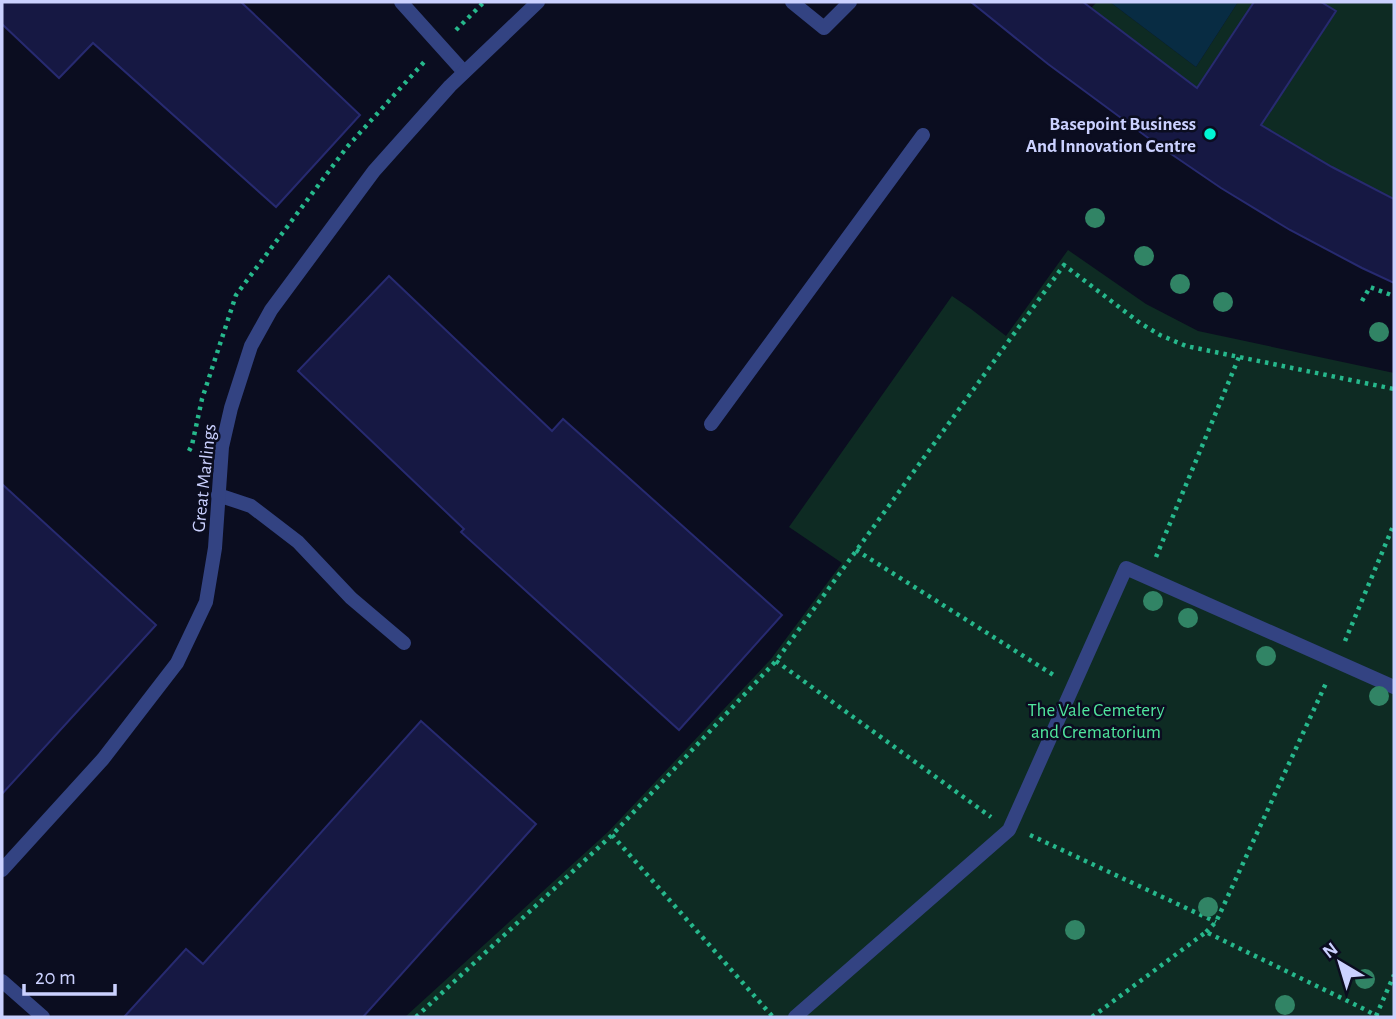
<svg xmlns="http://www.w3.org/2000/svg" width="1396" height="1019" font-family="'Alegreya Sans',sans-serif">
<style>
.green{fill:#0e2b23}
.water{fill:#082c43}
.building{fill:#161843;stroke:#272a70;stroke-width:2}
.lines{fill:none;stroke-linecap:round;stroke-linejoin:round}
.path{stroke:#26b88c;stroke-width:4.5;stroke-dasharray:3.5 5;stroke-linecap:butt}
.service{stroke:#334382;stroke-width:14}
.minor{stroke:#334382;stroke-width:14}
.tree{fill:#318465}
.poi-dot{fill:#00f6d4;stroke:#0b0d20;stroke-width:2.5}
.labels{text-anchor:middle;stroke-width:5;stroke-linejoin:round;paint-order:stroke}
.poi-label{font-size:19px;font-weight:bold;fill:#cbd1ff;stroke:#0b0d20;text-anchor:end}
.street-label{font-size:19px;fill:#cbd1ff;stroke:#0b0d20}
.park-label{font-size:19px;fill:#50e69d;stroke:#0b0d20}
</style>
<rect width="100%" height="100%" fill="#0b0d20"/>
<g class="green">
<polygon points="1097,2 1110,2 1196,67 1238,2 1254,2 1197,88 1091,8"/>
<polygon points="1321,2 1394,2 1394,199 1332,167 1261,125 1336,12"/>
<polygon points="1068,250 1146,304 1198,331 1394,373 1394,1017 405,1017 609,831 771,659 842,563 789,527 952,296 971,309 1006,336"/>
</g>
<polygon class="water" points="1110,2 1238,2 1196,67"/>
<g class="building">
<polygon points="2,2 241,2 360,115 276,207 93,43 59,78 2,24"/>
<polygon points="971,2 1083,2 1197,88 1254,2 1321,2 1336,11 1261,125 1332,167 1394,199 1394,283 1362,268 1290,230 1221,188 1155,143 1048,64"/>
<polygon points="389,276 552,431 563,419 782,615 679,730 461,532 464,529 298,371"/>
<polygon points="2,484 156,625 2,794"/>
<polygon points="421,721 536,824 363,1017 124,1017 186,949 203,964"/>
</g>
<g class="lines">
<g class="path">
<polyline points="456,30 484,2"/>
<polyline points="1362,301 1370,287 1394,296"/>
<polyline points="189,451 192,445 202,399 236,295 347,147 425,61"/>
<polyline points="856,550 1055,676"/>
<polyline points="1156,557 1239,357"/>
<polyline points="1345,641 1394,524"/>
<polyline points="776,661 991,817"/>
<polyline points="612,835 773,1017"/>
<polyline points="1030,835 1216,922"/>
<polyline points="1206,932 1216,922 1327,681"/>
<polyline points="1376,1016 1394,975"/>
<polyline points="416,1017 612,835 776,661 1064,265 1140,323 1160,335 1186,346 1394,389"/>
<polyline points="1092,1017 1206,932 1366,1010 1378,1017"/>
</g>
<g class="service">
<polyline points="401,2 464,72"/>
<polyline points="792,2 824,28 850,2"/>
<polyline points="711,424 923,135"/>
<polyline points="218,495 251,506 298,542 351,598 404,643"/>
<polyline points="2,981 43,1017"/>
<polyline points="795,1017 1009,830 1126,568 1394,687"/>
</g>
<polyline class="minor" points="2,870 103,759 177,663 206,602 215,548 222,447 231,408 251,346 271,310 374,171 450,86 538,2"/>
</g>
<g class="tree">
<circle cx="1095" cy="218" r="10"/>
<circle cx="1144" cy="256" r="10"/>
<circle cx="1180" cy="284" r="10"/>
<circle cx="1223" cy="302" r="10"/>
<circle cx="1379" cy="332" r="10"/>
<circle cx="1153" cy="601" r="10"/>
<circle cx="1188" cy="618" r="10"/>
<circle cx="1266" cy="656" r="10"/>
<circle cx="1379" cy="696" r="10"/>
<circle cx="1208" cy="907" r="10"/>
<circle cx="1075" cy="930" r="10"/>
<circle cx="1365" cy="979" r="10"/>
<circle cx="1285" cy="1005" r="10"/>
</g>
<circle class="poi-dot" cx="1210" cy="134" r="7"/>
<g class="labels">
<g class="poi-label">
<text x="1196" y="130">Basepoint Business<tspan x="1196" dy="22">And Innovation Centre</tspan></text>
</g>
<g class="street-label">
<text transform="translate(203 478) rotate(-84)" y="7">Great Marlings</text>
</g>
<g class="park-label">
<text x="1096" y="716">The Vale Cemetery<tspan x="1096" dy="22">and Crematorium</tspan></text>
</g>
</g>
<rect width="1396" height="1019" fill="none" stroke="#cbd1ff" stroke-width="7"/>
<g transform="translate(1340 963) rotate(322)" stroke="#0b0d20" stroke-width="5" paint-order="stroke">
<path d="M0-5L12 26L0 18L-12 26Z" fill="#cbd1ff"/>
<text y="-10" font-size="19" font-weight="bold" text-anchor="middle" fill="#cbd1ff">N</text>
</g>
<path d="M24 984v10h91v-10" fill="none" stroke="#cbd1ff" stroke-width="3.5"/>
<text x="35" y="984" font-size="21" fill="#cbd1ff" stroke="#0b0d20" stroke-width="5" paint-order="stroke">20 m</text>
</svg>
